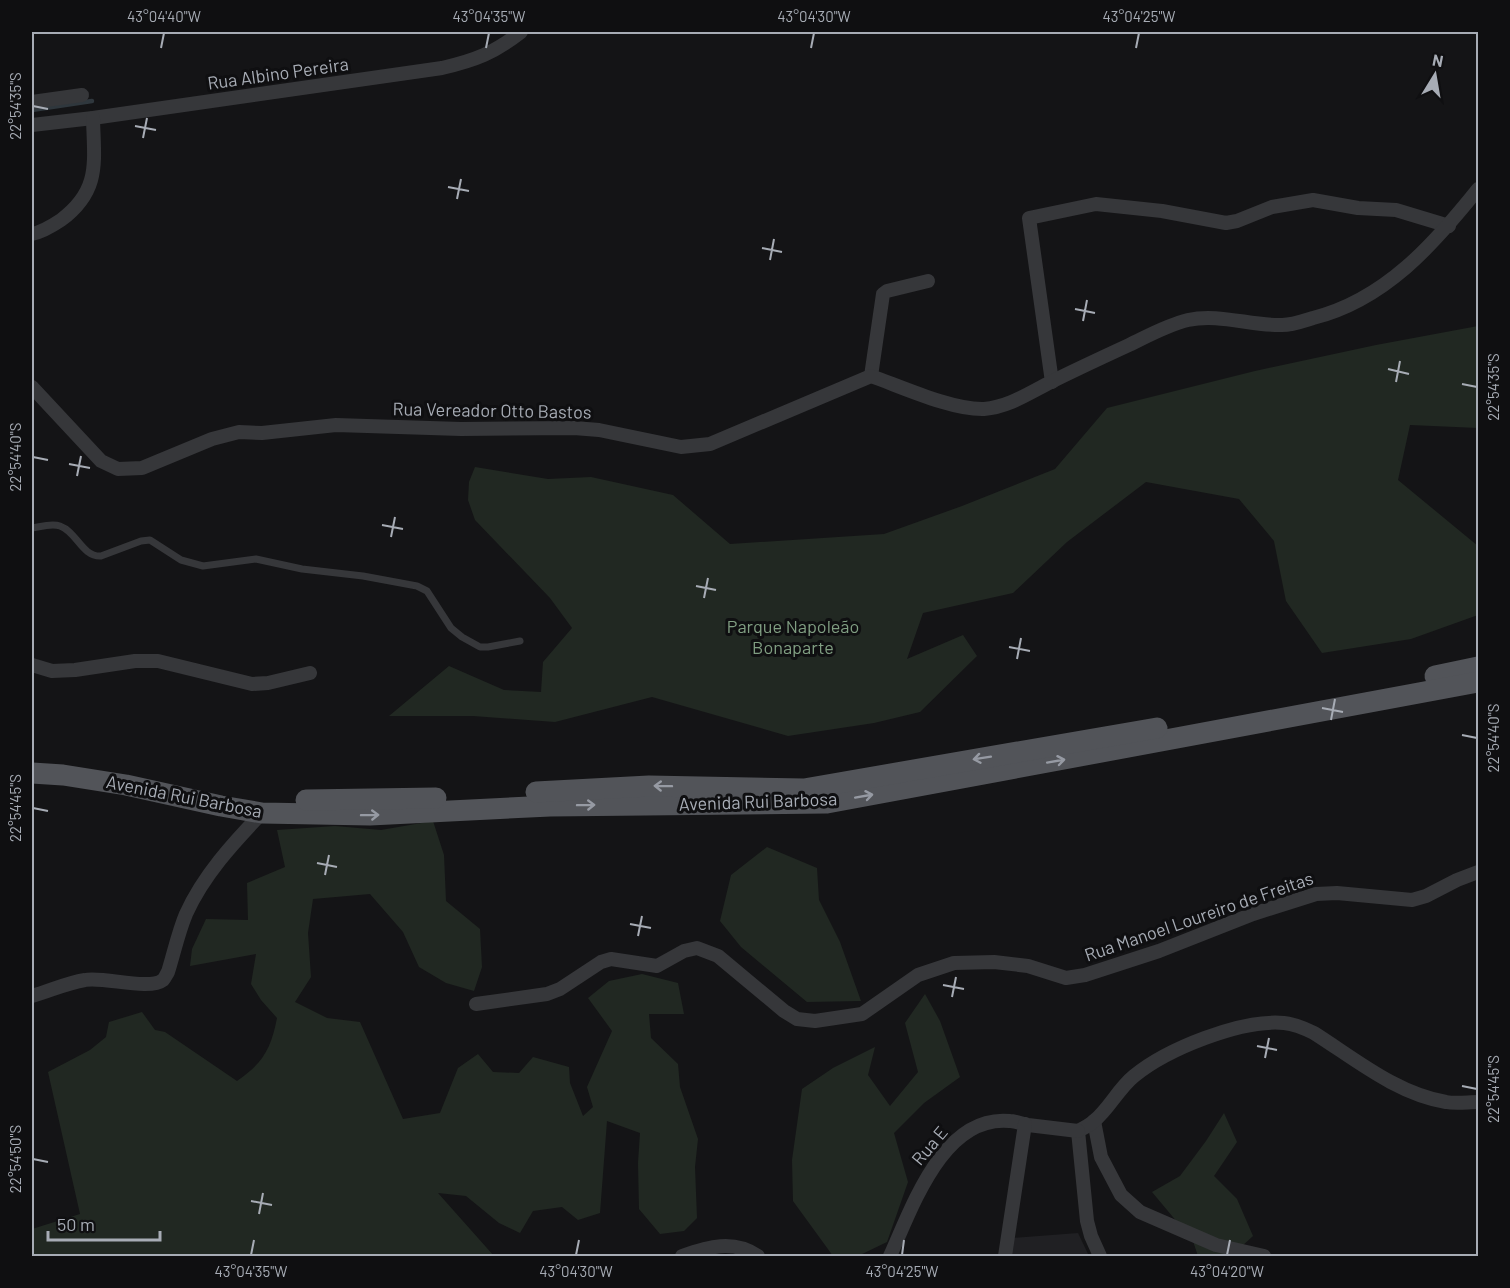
<svg xmlns="http://www.w3.org/2000/svg" width="1510" height="1288" font-family="Barlow,sans-serif">
<style>
.built{fill:#202023}
.green{fill:#212822}
.lines{fill:none;stroke-linecap:round;stroke-linejoin:round}
.stream{stroke:#2f373d;stroke-width:4.5}
.lane{stroke:#36373a;stroke-width:7}
.street{stroke:#36373a;stroke-width:14}
.primary{stroke:#525459;stroke-width:21}
.oneway{stroke:#969aa3}
.ticks{fill:none;stroke:#a7acb5;stroke-width:2}
.labels{text-anchor:middle;stroke-width:6;stroke-linejoin:round;paint-order:stroke}
.street-label{font-size:18px;fill:#a7acb5;stroke:#0f0f11}
.park-label{font-size:18px;fill:#809e82;stroke:#0f0f11}
.neatline{fill:none;stroke:#a7acb5;stroke-width:2}
.ticks-label{font-size:15px;text-anchor:middle;fill:#a7acb5}
</style>
<rect width="100%" height="100%" fill="#141416"/>
<polygon class="built" points="1078,1233 1089,1256 1008,1256 1011,1238"/>
<g class="green">
<polygon points="1478,326 1478,428 1410,425 1398,480 1478,546 1478,615 1411,639 1322,653 1286,601 1274,541 1239,499 1146,482 1067,542 1013,593 923,613 907,659 963,635 977,656 920,712 874,723 788,736 652,697 555,722 473,716 389,716 449,666 504,690 541,692 543,662 572,628 550,598 475,520 468,500 469,482 475,467 548,479 591,477 673,495 730,544 884,534 962,506 1055,469 1107,408 1255,371 1376,345"/>
<path d="M 433,821 L 444,855 L 446,901 L 480,929 L 482,967 L 474,991 L 446,983 L 419,967 L 403,932 L 370,894 L 313,899 L 308,933 L 311,977 L 295,1002 L 327,1018 L 360,1022 L 403,1119 L 440,1113 L 458,1068 L 478,1054 L 493,1072 L 519,1073 L 533,1057 L 569,1067 L 570,1083 L 583,1116 L 593,1107 L 587,1087 L 612,1031 L 588,998 L 609,981 L 642,974 L 678,983 L 684,1014 L 649,1014 L 651,1038 L 678,1064 L 680,1087 L 698,1139 L 695,1167 L 697,1218 L 684,1231 L 660,1234 L 639,1209 L 638,1163 L 640,1133 L 607,1121 L 600,1213 L 578,1220 L 562,1207 L 533,1211 L 520,1233 L 499,1223 L 466,1196 L 438,1193 L 494,1256 L 32,1256 L 32,1229 L 80,1214 L 48,1072 L 90,1050 L 106,1037 L 109,1022 L 142,1012 L 155,1030 L 165,1032 L 237,1081 C 263,1063 271,1049 277,1018 L 261,1000 L 251,984 L 256,954 L 190,966 L 192,949 L 206,919 L 248,920 L 247,883 L 285,867 L 277,830 L 335,826 L 381,830 Z"/>
<polygon points="767,847 817,868 819,900 840,942 861,1001 807,1002 741,947 720,921 731,875"/>
<polygon points="925,994 940,1021 960,1077 924,1103 894,1133 908,1182 887,1242 858,1256 833,1256 793,1201 792,1160 802,1089 833,1068 875,1047 868,1075 890,1106 918,1072 905,1023"/>
<polygon points="1224,1113 1237,1142 1214,1176 1237,1199 1253,1236 1231,1256 1198,1256 1193,1241 1152,1192 1180,1176 1206,1141"/>
</g>
<g class="lines">
<polyline class="stream" points="32,110 92,101"/>
<path class="lane" d="M 32,528 C 40,527 51,523 60,526 C 77,532 82,557 101,556 L 141,541 L 150,540 L 181,560 L 203,566 L 256,559 L 302,569 L 363,576 L 417,586 L 427,591 L 451,628 L 462,637 L 480,647 L 488,647 L 520,641"/>
<g class="street">
<polyline points="32,102 82,95"/>
<path d="M 32,125 L 93,118 L 442,68 C 476,60 494,53 521,32"/>
<path d="M 32,234 C 42,232 52,226 61,220 C 101,190 94,162 93,118"/>
<polyline points="871,376 883,294 887,291 928,281"/>
<polyline points="1052,382 1029,218 1096,204 1162,211 1226,223 1237,221 1272,207 1313,200 1358,208 1396,210 1449,226"/>
<path d="M 32,387 L 101,461 L 118,469 L 142,468 L 212,439 L 239,432 L 262,433 L 336,425 L 461,429 L 574,428 L 599,430 L 681,447 L 710,444 L 871,376 C 902,387 952,410 984,409 C 1009,407 1029,393 1051,382 C 1077,369 1103,357 1129,345 C 1148,336 1167,325 1188,320 C 1219,313 1251,326 1282,325 C 1293,325 1303,321 1313,318 C 1385,300 1434,244 1478,189"/>
<polyline points="32,665 52,671 75,670 135,661 158,661 252,684 268,683 310,673"/>
<path d="M 32,996 C 50,991 66,983 85,980 C 103,976 149,991 163,980 C 165,978 166,975 168,972 C 174,953 178,933 186,914 C 203,876 233,843 262,813"/>
<polyline points="476,1004 547,994 560,989 601,962 611,959 657,966 684,951 697,948 718,956 784,1011 797,1019 815,1021 862,1014 918,975 954,963 994,962 1028,966 1066,978 1085,975 1159,951 1253,914 1316,894 1337,893 1412,900 1426,896 1457,880 1478,872"/>
<polyline points="1094,1121 1101,1157 1121,1195 1140,1212 1216,1245 1264,1256"/>
<path d="M 1078,1131 C 1084,1128 1090,1125 1094,1121 C 1109,1109 1118,1089 1134,1076 C 1167,1049 1241,1019 1284,1023 C 1295,1024 1304,1028 1314,1033 C 1355,1059 1397,1094 1446,1102 C 1456,1104 1468,1102 1478,1102"/>
<polyline points="1078,1131 1087,1221 1091,1236 1100,1256"/>
<path d="M 682,1256 C 708,1247 733,1239 758,1256"/>
<path d="M 890,1256 C 912,1208 943,1114 1010,1121 C 1016,1121 1022,1124 1028,1125 C 1045,1127 1062,1129 1078,1131"/>
<polyline points="1005,1256 1025,1124"/>
</g>
<g class="primary">
<polyline points="1435,676 1478,667"/>
<polyline points="32,773 63,775 126,785 221,806 262,813 370,815 550,806 827,803 1478,682"/>
<polyline points="536,792 649,786 804,789 1157,728"/>
<polyline points="306,800 436,798"/>
</g>
</g>
<defs><path id="oneway-shaft" d="M-6 0H5M1.5-3L5.5 0L1.5 3" fill="none" stroke-width="1.6" stroke-linecap="round" stroke-linejoin="round" transform="scale(1.5)"/></defs>
<g class="oneway">
<use href="#oneway-shaft" transform="translate(982 758) rotate(171)"/>
<use href="#oneway-shaft" transform="translate(1056 761) rotate(-10)"/>
<use href="#oneway-shaft" transform="translate(663 786) rotate(-179)"/>
<use href="#oneway-shaft" transform="translate(864 796) rotate(-10)"/>
<use href="#oneway-shaft" transform="translate(586 805) rotate(-1)"/>
<use href="#oneway-shaft" transform="translate(370 815) rotate(-1)"/>
</g>
<path class="ticks" d="M 161,48 L 164,33M 486,48 L 489,33M 811,48 L 814,33M 1136,48 L 1139,33M 33,106 L 48,109M 135,126 L 156,130M 143,138 L 147,118M 448,187 L 469,191M 457,199 L 461,179M 762,248 L 782,252M 770,260 L 774,239M 1075,309 L 1095,313M 1083,321 L 1087,300M 1388,369 L 1409,374M 1396,382 L 1400,361M 1462,384 L 1477,387M 33,457 L 48,460M 69,464 L 90,468M 77,476 L 81,456M 382,525 L 403,529M 391,537 L 395,517M 696,586 L 716,590M 704,598 L 708,578M 1009,647 L 1030,651M 1017,659 L 1021,638M 1322,708 L 1343,712M 1331,720 L 1335,699M 1462,735 L 1477,738M 33,808 L 48,811M 317,863 L 337,867M 325,875 L 329,855M 630,924 L 651,928M 638,936 L 642,916M 943,985 L 964,989M 952,997 L 956,977M 1257,1046 L 1277,1050M 1265,1058 L 1269,1038M 1462,1086 L 1477,1089M 33,1159 L 48,1162M 251,1201 L 272,1205M 259,1214 L 263,1193M 251,1255 L 254,1240M 576,1255 L 579,1240M 902,1255 L 904,1240M 1227,1255 L 1230,1240"/>
<g class="labels">
<g class="street-label">
<text transform="translate(278 74) rotate(-8)" y="6">Rua Albino Pereira</text>
<text transform="translate(492 411) rotate(1)" y="6">Rua Vereador Otto Bastos</text>
<text transform="translate(184 797) rotate(11)" y="6">Avenida Rui Barbosa</text>
<text transform="translate(758 802) rotate(-2)" y="6">Avenida Rui Barbosa</text>
<text transform="translate(1199 917) rotate(-19)" y="6">Rua Manoel Loureiro de Freitas</text>
<text transform="translate(930 1146) rotate(-50)" y="6">Rua E</text>
</g>
<g class="park-label">
<text x="793" y="633">Parque Napoleão<tspan x="793" dy="21">Bonaparte</tspan></text>
</g>
</g>
<rect width="1510" height="1288" fill="none" stroke="#0f0f11" stroke-width="66"/>
<g transform="translate(1435 75) rotate(11)" stroke="#0f0f11" stroke-width="4.5" paint-order="stroke">
<path d="M0-4.5L10 22L0 15L-10 22Z" fill="#a7acb5"/>
<text y="-9" font-size="16" font-weight="bold" text-anchor="middle" fill="#a7acb5">N</text>
</g>
<path d="M48 1231v9h112v-9" fill="none" stroke="#a7acb5" stroke-width="3"/>
<text x="57" y="1231" font-size="18" fill="#a7acb5" stroke="#0f0f11" stroke-width="4.5" paint-order="stroke">50 m</text>
<rect x="33" y="33" width="1444" height="1222" class="neatline"/>
<g class="ticks-label">
<text x="164" y="22">43°04'40"W</text>
<text x="489" y="22">43°04'35"W</text>
<text x="814" y="22">43°04'30"W</text>
<text x="1139" y="22">43°04'25"W</text>
<text transform="translate(16 106) rotate(-90)" y="5">22°54'35"S</text>
<text transform="translate(1494 387) rotate(-90)" y="5">22°54'35"S</text>
<text transform="translate(16 457) rotate(-90)" y="5">22°54'40"S</text>
<text transform="translate(1494 738) rotate(-90)" y="5">22°54'40"S</text>
<text transform="translate(16 808) rotate(-90)" y="5">22°54'45"S</text>
<text transform="translate(1494 1089) rotate(-90)" y="5">22°54'45"S</text>
<text transform="translate(16 1159) rotate(-90)" y="5">22°54'50"S</text>
<text x="251" y="1277">43°04'35"W</text>
<text x="576" y="1277">43°04'30"W</text>
<text x="902" y="1277">43°04'25"W</text>
<text x="1227" y="1277">43°04'20"W</text>
</g>
</svg>
